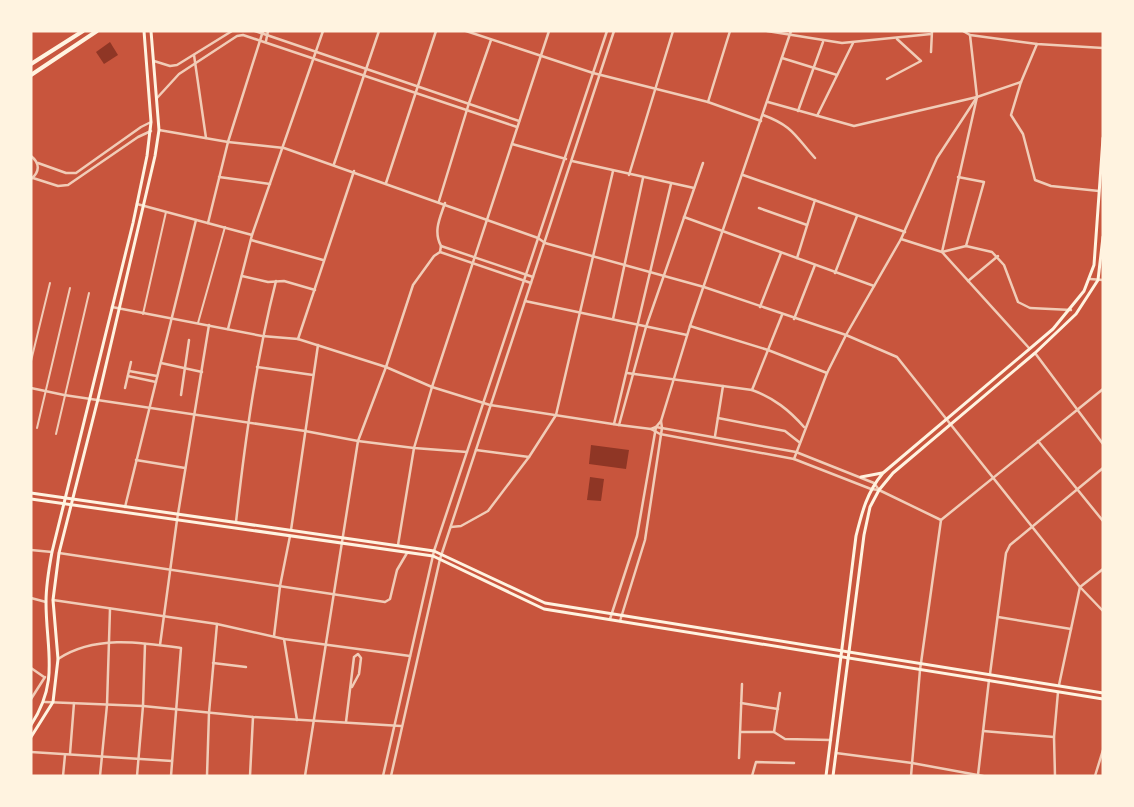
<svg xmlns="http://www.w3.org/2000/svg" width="1134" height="807" font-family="Arial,sans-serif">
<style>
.water{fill:#8f3625}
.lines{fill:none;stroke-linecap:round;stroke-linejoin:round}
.pedestrian{stroke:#f1ccb7;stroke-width:2}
.minor{stroke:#f1ccb7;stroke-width:2.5}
.tertiary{stroke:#f1ccb7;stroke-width:2.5}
.secondary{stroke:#fff3e0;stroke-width:3}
.primary{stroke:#fff3e0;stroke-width:4}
</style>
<rect width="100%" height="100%" fill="#c8553d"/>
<g class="water">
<polygon points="110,42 118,55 104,64 96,52"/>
<polygon points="591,445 629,450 626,469 589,464"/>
<polygon points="590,477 604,479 601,501 587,500"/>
</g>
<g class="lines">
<g class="pedestrian">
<polyline points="143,314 166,212"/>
<polyline points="198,323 225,227"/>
<polyline points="31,361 50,283"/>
<polyline points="37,428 70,288"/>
<polyline points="56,434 89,293"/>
</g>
<g class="minor">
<polyline points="255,31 519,121"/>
<polyline points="466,31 593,73 708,102 761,121"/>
<polyline points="767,31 842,43 931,34"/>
<polyline points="963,31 970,35 1037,44 1103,48"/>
<polyline points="970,35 977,97 942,252 1029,348"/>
<polyline points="266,41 268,31"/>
<polyline points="1037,44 1021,82 1011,115 1023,134 1035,180 1051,186 1099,191"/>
<polyline points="931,52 932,31"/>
<polyline points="194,55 206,138"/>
<polyline points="782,58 837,75"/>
<polyline points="154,61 170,66 177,65 232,31"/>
<polyline points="887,79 921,61 897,39"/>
<polyline points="157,98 179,74 237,36 243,35 517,127"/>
<polyline points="708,102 730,31"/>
<polyline points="768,102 854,126 977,97 1021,82"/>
<polyline points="798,111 823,42"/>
<path d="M 763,115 C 793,126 795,136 815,158"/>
<polyline points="817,116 853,43"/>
<polyline points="159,130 228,142 284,148 538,238 545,243 704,287 846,335 897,357 1080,587 1103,611"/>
<polyline points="512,144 566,159"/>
<path d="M 31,156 C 40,163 40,172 31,179"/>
<polyline points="572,161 694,188"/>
<polyline points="38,163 66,173 76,173 141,127 151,122"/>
<polyline points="334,164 379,31"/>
<polyline points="629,175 673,31"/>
<polyline points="743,175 905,232"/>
<polyline points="219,177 270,184"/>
<polyline points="958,177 984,182 966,246"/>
<polyline points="33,178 58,186 68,185 138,137 151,131"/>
<polyline points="386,183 436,31"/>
<polyline points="439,201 469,103 491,40"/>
<polyline points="137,204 252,235"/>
<polyline points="759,208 807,225"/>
<polyline points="684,217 874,286"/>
<polyline points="208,223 228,142 263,31"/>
<polyline points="901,239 942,252 966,246 992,252 1004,265 1018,302 1030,308 1071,310"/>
<polyline points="251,240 323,260"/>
<polyline points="441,246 533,277"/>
<polyline points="440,252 531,283"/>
<polyline points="797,258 815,200"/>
<polyline points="835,273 857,216"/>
<polyline points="242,276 268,282 284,281 315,290"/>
<polyline points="968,281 998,256"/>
<polyline points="525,301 687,335"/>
<polyline points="112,307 262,336 298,339 386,367 432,387 490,405 619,425 651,429 656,427 796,452 874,483 879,490"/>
<polyline points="760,307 781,253"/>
<polyline points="613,319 643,178"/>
<polyline points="794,319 815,265"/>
<polyline points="690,326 768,350 827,373"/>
<polyline points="228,329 252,235 323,31"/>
<polyline points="298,339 354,171"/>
<polyline points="1035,353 1103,444"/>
<polyline points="161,363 202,372"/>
<polyline points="257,367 313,375"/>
<polyline points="129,371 157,376"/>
<path d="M 627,373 L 752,390 C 774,398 789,410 804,427"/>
<polyline points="128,376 156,382"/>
<polyline points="31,388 64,395 305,431 358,441 414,448 467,452"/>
<polyline points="125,388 131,362"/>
<polyline points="752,390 782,315"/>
<polyline points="181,395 189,340"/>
<polyline points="718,418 785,431 799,442"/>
<polyline points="614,424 671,184"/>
<polyline points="619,425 646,327 703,163"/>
<polyline points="651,429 660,434 794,459 871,489 879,490 941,520"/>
<polyline points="715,436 723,386"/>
<polyline points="1038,441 1103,521"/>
<polyline points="476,450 529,457"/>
<polyline points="794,459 827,373 846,335 901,239 937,158 977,97"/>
<polyline points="136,460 185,468"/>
<polyline points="125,507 196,220"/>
<path d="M 236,522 C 245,441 256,360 276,281"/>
<polyline points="451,527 461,526 488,511 529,457 556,415 613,171"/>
<polyline points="291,530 318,345"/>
<polyline points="398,545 414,448 432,387 549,31"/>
<polyline points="31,550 52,552"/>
<polyline points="59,553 385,602 390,599 397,570 407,553"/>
<polyline points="31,598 46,602"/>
<polyline points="53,600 217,624 284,639 410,656"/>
<polyline points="998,617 1071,629"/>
<polyline points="610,619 637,536 656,427 661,421 690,326 791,31"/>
<polyline points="620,621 645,540 662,428 661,421"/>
<polyline points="274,636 280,586 290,536"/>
<polyline points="284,639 297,720"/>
<polyline points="160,645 177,520 209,325"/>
<path d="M 58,659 C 94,635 140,642 181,648 L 171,776"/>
<polyline points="213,663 246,667"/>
<polyline points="31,668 44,677"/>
<polyline points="990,674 1006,553 1010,545 1103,468"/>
<polyline points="1059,685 1080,587 1103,569"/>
<polyline points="31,699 45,677"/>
<polyline points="45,702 143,706 253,717 401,726"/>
<polyline points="741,703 778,709"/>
<polyline points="346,722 354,657 358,654 361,658 359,674 352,687"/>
<polyline points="983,731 1054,737"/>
<polyline points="741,732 774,732 785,739 831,740"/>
<polyline points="774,732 780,693"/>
<polyline points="31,752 172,761"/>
<polyline points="836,753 912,763 983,776"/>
<polyline points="70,754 74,703"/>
<polyline points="739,758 742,684"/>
<polyline points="978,775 989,680"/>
<polyline points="63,776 65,755"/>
<polyline points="100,776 107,705 110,609"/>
<polyline points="137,776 143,706 145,644"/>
<polyline points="207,776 209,713 217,624"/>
<polyline points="250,776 253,717"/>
<path d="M 305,776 L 358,441 L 386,367 L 413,285 L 434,256 L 440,252 L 441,246 C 433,231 440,218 445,203"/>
<polyline points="752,776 756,762 794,763"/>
<polyline points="911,776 920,670 941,520 1103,389"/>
<polyline points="1055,776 1054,737 1058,692"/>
<polyline points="1095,776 1103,750"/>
</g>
<g class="tertiary">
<polyline points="1090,279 1103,280"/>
<polyline points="383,776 434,551 607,31"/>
<polyline points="391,776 440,559 614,31"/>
</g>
<g class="secondary">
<polyline points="861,477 882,473"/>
<polyline points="31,493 434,551 545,603 1103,693"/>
<polyline points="31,499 433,556 544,609 1103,699"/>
<path d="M 31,725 C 60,681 46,650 46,602 C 46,585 49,568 52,552 L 133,223 L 147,156 L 151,122 L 144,31"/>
<polyline points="31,737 53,702 58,659 53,600 59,553 98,399 155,156 159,130 151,31"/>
<path d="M 826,776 L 856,536 C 862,512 867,492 883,473 L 1053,329 L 1084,291 L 1094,265 L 1103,138"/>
<polyline points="833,776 864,535 870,507 879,490 893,473 1035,353 1076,314 1098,280 1103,237"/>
</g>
<g class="primary">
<polyline points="31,64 83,31"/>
<polyline points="31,75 97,31"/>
</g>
</g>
<rect width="1134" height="807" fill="none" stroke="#fff3e0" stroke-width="65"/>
</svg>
